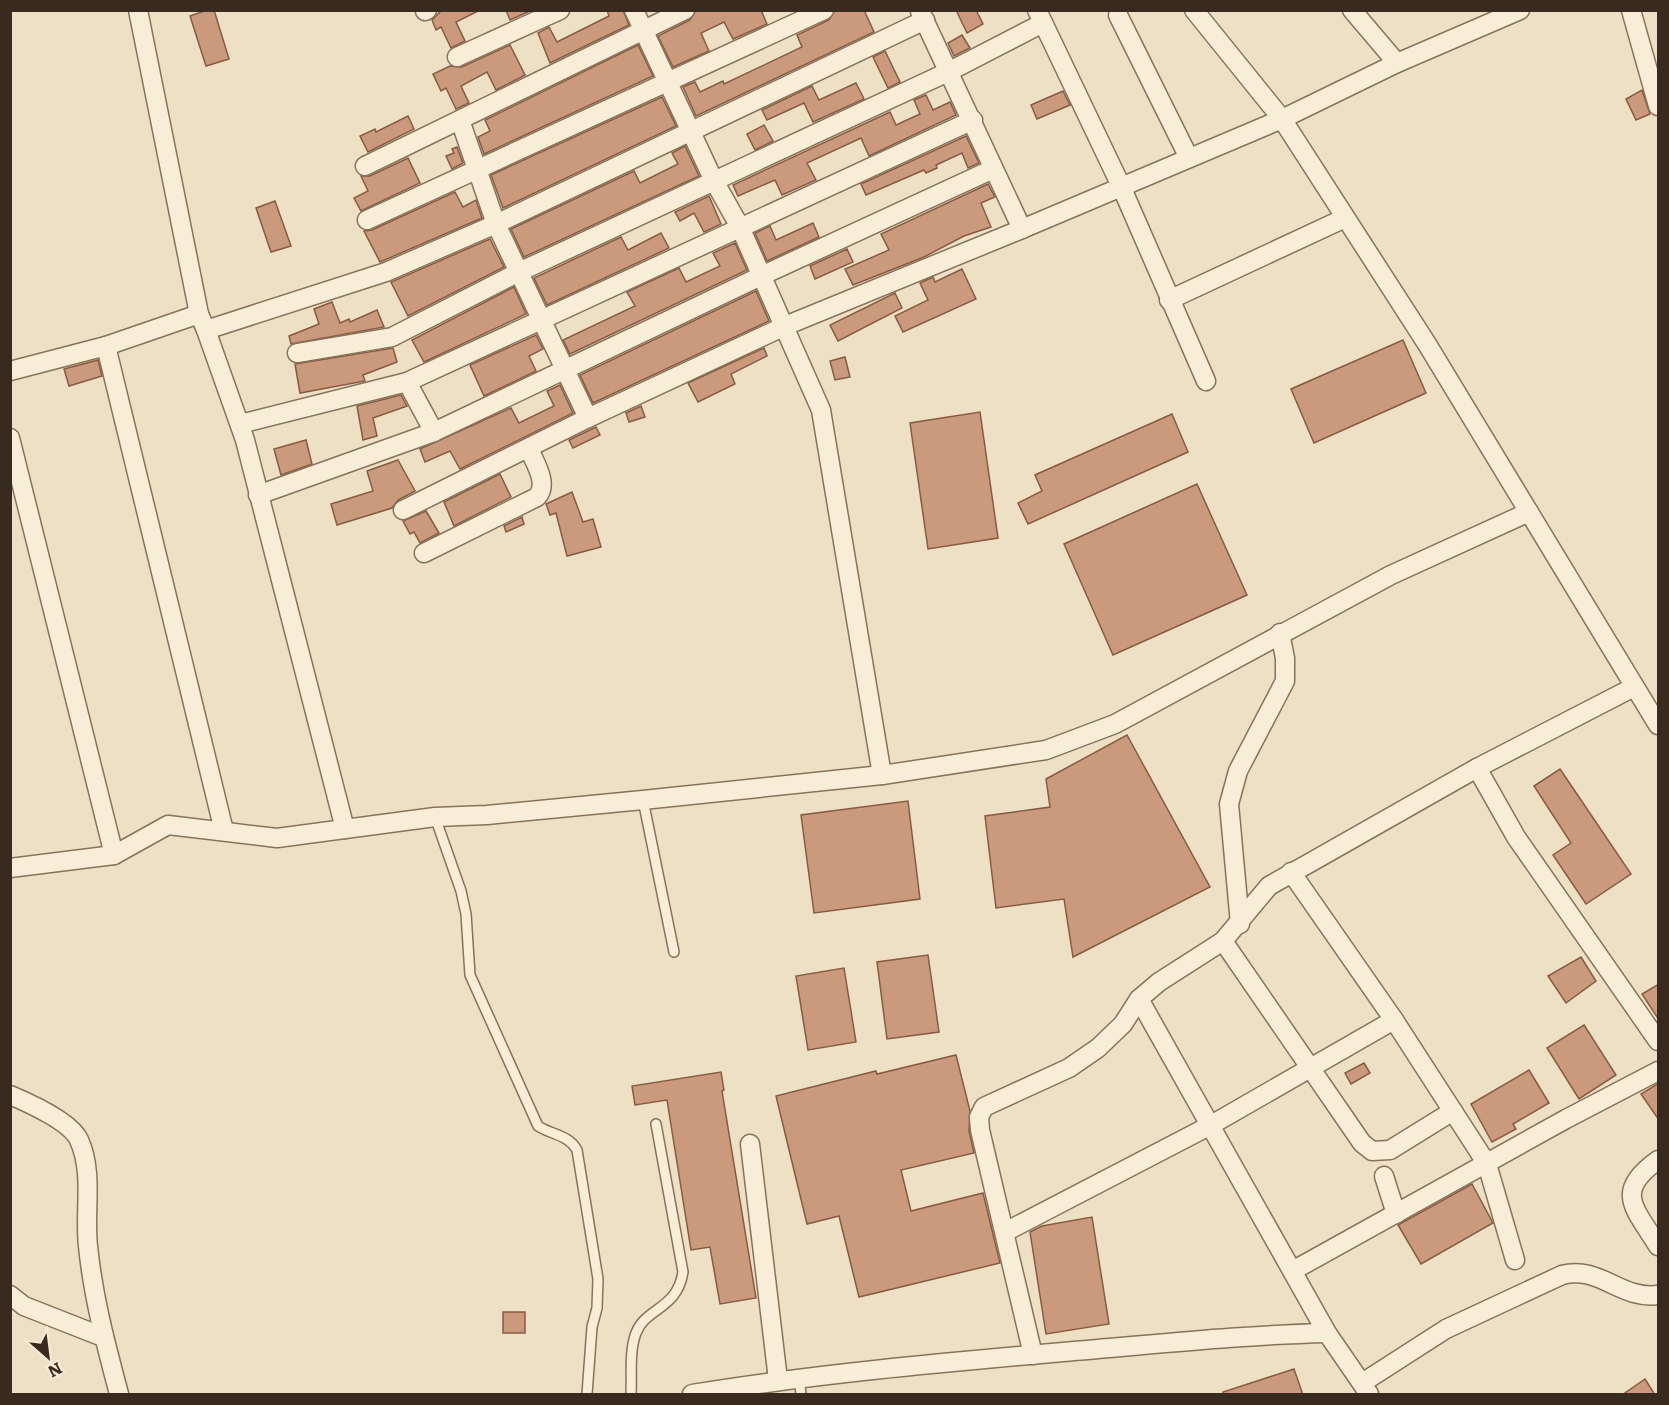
<svg xmlns="http://www.w3.org/2000/svg" width="1669" height="1405" font-family="Literata,serif">
<style>
.building{fill:#cb9a7c;stroke:#875b42;stroke-width:1.5}
.lines{fill:none;stroke-linecap:round;stroke-linejoin:round}
.lane-casing{stroke:#88725b;stroke-width:12}
.street-casing{stroke:#88725b;stroke-width:21}
.lane{stroke:#f8eed8;stroke-width:9}
.street{stroke:#f8eed8;stroke-width:18}
</style>
<rect width="100%" height="100%" fill="#ede0c5"/>
<g class="building">
<polygon points="207,10 214,10 229,59 206,66 190,16"/>
<polygon points="442,10 480,10 456,22 465,41 451,48 441,27 436,30 432,20"/>
<polygon points="506,10 532,10 510,20"/>
<polygon points="607,10 623,10 629,25 550,63 538,33 549,27 557,42 609,16"/>
<polygon points="696,10 761,10 767,24 733,39 724,22 701,33 709,51 673,67 658,36 690,20"/>
<polygon points="835,10 864,10 874,32 696,116 683,87 695,82 700,92 723,81 724,84 802,47 797,35 829,20"/>
<polygon points="956,10 976,10 983,24 967,33"/>
<polygon points="962,35 970,48 954,56 948,43"/>
<polygon points="510,45 525,75 496,90 487,72 461,86 469,103 456,109 446,88 441,91 433,74 450,66 462,67"/>
<polygon points="638,45 653,76 484,154 478,137 490,131 485,120"/>
<polygon points="885,51 900,82 888,88 873,57"/>
<polygon points="856,83 864,99 813,122 804,103 767,120 762,110 812,86 819,100"/>
<polygon points="1642,90 1650,114 1636,120 1626,99"/>
<polygon points="1063,91 1070,105 1037,119 1031,105"/>
<polygon points="926,95 933,110 950,102 956,115 869,156 861,138 807,163 816,180 782,195 775,180 738,196 733,185 890,112 896,125 920,114 914,100"/>
<polygon points="662,97 676,126 503,208 491,175"/>
<polygon points="408,116 414,129 368,152 360,136 375,129 376,132"/>
<polygon points="764,125 773,141 755,150 747,134"/>
<polygon points="966,136 979,163 968,168 962,153 936,165 937,168 926,173 924,170 866,195 861,184"/>
<polygon points="685,146 699,176 524,257 511,229 634,171 640,183 678,164 672,153"/>
<polygon points="457,147 463,163 452,169 446,156 454,153 452,149"/>
<polygon points="408,158 420,183 361,211 354,198 368,191 361,176 370,176"/>
<polygon points="988,184 995,197 981,203 991,227 964,236 924,257 853,285 845,269 889,250 881,234"/>
<polygon points="455,192 463,207 476,200 482,218 380,262 364,231 372,230"/>
<polygon points="709,196 721,224 704,232 694,213 680,221 675,212"/>
<polygon points="275,201 291,246 271,252 256,208"/>
<polygon points="813,223 819,237 767,261 755,233 770,226 776,240"/>
<polygon points="661,233 669,248 547,305 534,278 621,237 628,250"/>
<polygon points="490,239 504,267 408,316 391,282"/>
<polygon points="735,243 747,270 570,354 563,340 635,306 627,292 679,268 686,282 720,266 713,253"/>
<polygon points="847,249 853,262 815,279 810,266"/>
<polygon points="962,269 976,299 903,332 895,316 928,300 920,283 933,277 935,282"/>
<polygon points="514,287 526,314 424,362 412,340"/>
<polygon points="756,291 769,321 593,403 580,375"/>
<polygon points="895,293 902,308 838,341 830,325"/>
<polygon points="332,302 340,323 349,319 350,322 377,310 384,327 291,344 289,336 319,324 314,309"/>
<polygon points="536,335 543,349 529,356 536,371 484,396 470,365"/>
<polygon points="1403,340 1426,393 1314,443 1291,389"/>
<polygon points="393,348 397,362 363,375 365,381 300,393 295,364"/>
<polygon points="764,348 767,356 731,374 735,384 698,402 688,383"/>
<polygon points="845,357 850,377 835,380 830,361"/>
<polygon points="98,360 102,376 69,386 64,369"/>
<polygon points="560,385 573,413 460,469 450,451 425,462 420,449 511,408 519,423 554,406 547,391"/>
<polygon points="401,395 407,406 373,418 377,436 363,440 357,406"/>
<polygon points="641,406 645,417 629,422 626,413"/>
<polygon points="980,412 998,538 928,549 910,423"/>
<polygon points="1172,414 1188,452 1028,524 1018,503 1042,491 1035,475"/>
<polygon points="596,427 600,435 573,448 569,440"/>
<polygon points="306,440 312,464 281,475 274,449"/>
<polygon points="398,460 415,491 398,500 392,508 337,525 331,504 373,491 367,471"/>
<polygon points="500,474 511,497 454,526 444,502"/>
<polygon points="1197,484 1247,595 1113,655 1064,544"/>
<polygon points="572,492 583,522 593,519 601,547 567,556 556,513 550,515 546,504"/>
<polygon points="426,511 439,533 420,543 414,532 410,534 403,521"/>
<polygon points="522,517 524,524 506,532 504,526"/>
<polygon points="1127,735 1210,887 1073,957 1064,899 996,908 985,816 1050,807 1046,779"/>
<polygon points="1560,769 1631,874 1586,904 1553,855 1571,843 1534,786"/>
<polygon points="908,801 920,899 814,913 801,815"/>
<polygon points="928,955 939,1032 887,1039 877,962"/>
<polygon points="1581,957 1596,981 1566,1003 1548,976"/>
<polygon points="844,968 856,1042 808,1050 796,976"/>
<polygon points="1659,984 1659,1020 1642,994"/>
<polygon points="1584,1025 1616,1075 1579,1099 1547,1048"/>
<polygon points="956,1055 970,1111 969,1131 974,1153 901,1170 911,1211 983,1193 1000,1263 859,1297 839,1216 807,1224 776,1096 876,1071 877,1074"/>
<polygon points="1364,1063 1370,1073 1351,1084 1345,1073"/>
<polygon points="1529,1070 1549,1103 1513,1124 1516,1129 1492,1142 1471,1104"/>
<polygon points="721,1072 724,1090 722,1091 756,1298 720,1304 710,1247 691,1250 667,1100 635,1105 632,1086"/>
<polygon points="1659,1083 1659,1120 1641,1094"/>
<polygon points="1472,1184 1493,1223 1421,1264 1398,1225"/>
<polygon points="1092,1217 1109,1324 1046,1334 1030,1232 1042,1226"/>
<rect x="503" y="1312" width="22" height="21"/>
<polygon points="1294,1369 1303,1395 1223,1395 1223,1392"/>
<polygon points="1645,1379 1655,1395 1622,1395"/>
</g>
<g class="lines">
<g class="lane-casing">
<g id="lane">
<polyline points="643,800 674,952"/>
<path d="M 435,817 L 461,891 L 466,914 L 470,975 L 538,1126 C 552,1135 569,1135 577,1150 L 598,1279 L 597,1308 L 592,1327 L 587,1394"/>
<polyline points="799,1378 801,1394"/>
<path d="M 631,1394 C 632,1376 629,1351 636,1333 C 646,1307 677,1310 683,1272 L 656,1124"/>
</g>
</g>
<g class="street-casing">
<g id="street">
<polyline points="138,10 199,314 206,330 386,272 496,224 925,20"/>
<polyline points="634,10 713,179 740,227 821,410 882,775"/>
<polyline points="1037,10 1121,186 1206,381"/>
<polyline points="1194,10 1282,119 1427,344 1658,725"/>
<polyline points="1352,10 1397,63"/>
<polyline points="1631,10 1658,106"/>
<polyline points="425,11 427,10"/>
<polyline points="920,11 1022,229"/>
<polyline points="1118,15 1189,158"/>
<polyline points="457,57 560,10"/>
<polyline points="460,120 496,224 588,418"/>
<polyline points="365,166 685,10"/>
<polyline points="367,220 824,10"/>
<polyline points="1169,300 1345,218"/>
<polyline points="206,330 245,440 345,829"/>
<polyline points="106,346 224,831"/>
<polyline points="297,353 392,337 519,272 950,71 1043,23"/>
<polyline points="10,371 106,346 199,314"/>
<polyline points="407,382 434,432"/>
<polyline points="240,424 407,382 973,120"/>
<polyline points="10,438 114,855"/>
<polyline points="258,495 434,432 761,276 993,169"/>
<polyline points="403,510 588,418 785,326 1022,229 1282,119 1397,63 1520,10"/>
<path d="M 424,553 L 537,497 C 549,484 535,463 529,449"/>
<polyline points="1477,768 1516,837 1658,1041"/>
<polyline points="10,868 114,855 168,825 277,838 435,817 487,815 643,800 882,775 1046,750 1115,724 1391,575 1529,512"/>
<polyline points="1291,872 1394,1020 1487,1164 1515,1260"/>
<polyline points="1240,924 1229,804 1238,771 1285,681 1285,658 1280,633"/>
<polyline points="1223,941 1362,1143 1372,1151 1390,1150 1453,1111"/>
<polyline points="1139,999 1327,1333 1369,1394"/>
<path d="M 10,1095 C 29,1103 71,1122 79,1140 C 94,1173 84,1211 88,1246 C 93,1297 106,1345 119,1394"/>
<polyline points="750,1144 778,1380"/>
<path d="M 1658,1160 C 1613,1192 1635,1208 1658,1246"/>
<polyline points="1384,1176 1396,1214"/>
<polyline points="1005,1232 1211,1125 1394,1020"/>
<polyline points="1294,1270 1566,1119 1658,1071"/>
<polyline points="10,1295 24,1306 103,1337"/>
<polyline points="1033,1355 980,1130 979,1117 984,1107 1069,1068 1098,1048 1123,1024 1139,999 1159,982 1223,941 1269,886 1477,768 1634,687"/>
<path d="M 1362,1383 L 1446,1329 L 1562,1275 C 1600,1265 1620,1300 1658,1295"/>
<path d="M 692,1394 C 815,1374 939,1363 1063,1352 C 1151,1345 1239,1335 1327,1333"/>
</g>
</g>
<use href="#lane" class="lane"/>
<use href="#street" class="street"/>
</g>
<rect width="1669" height="1405" fill="none" stroke="#392a1f" stroke-width="24"/>
<g transform="translate(48 1357) rotate(152)" stroke="#f5ead5" stroke-width="4.5" paint-order="stroke">
<path d="M0-4.5L10 22L0 15L-10 22Z" fill="#392a1f"/>
<text y="-9" font-size="16" font-weight="bold" text-anchor="middle" fill="#392a1f">N</text>
</g>
</svg>
